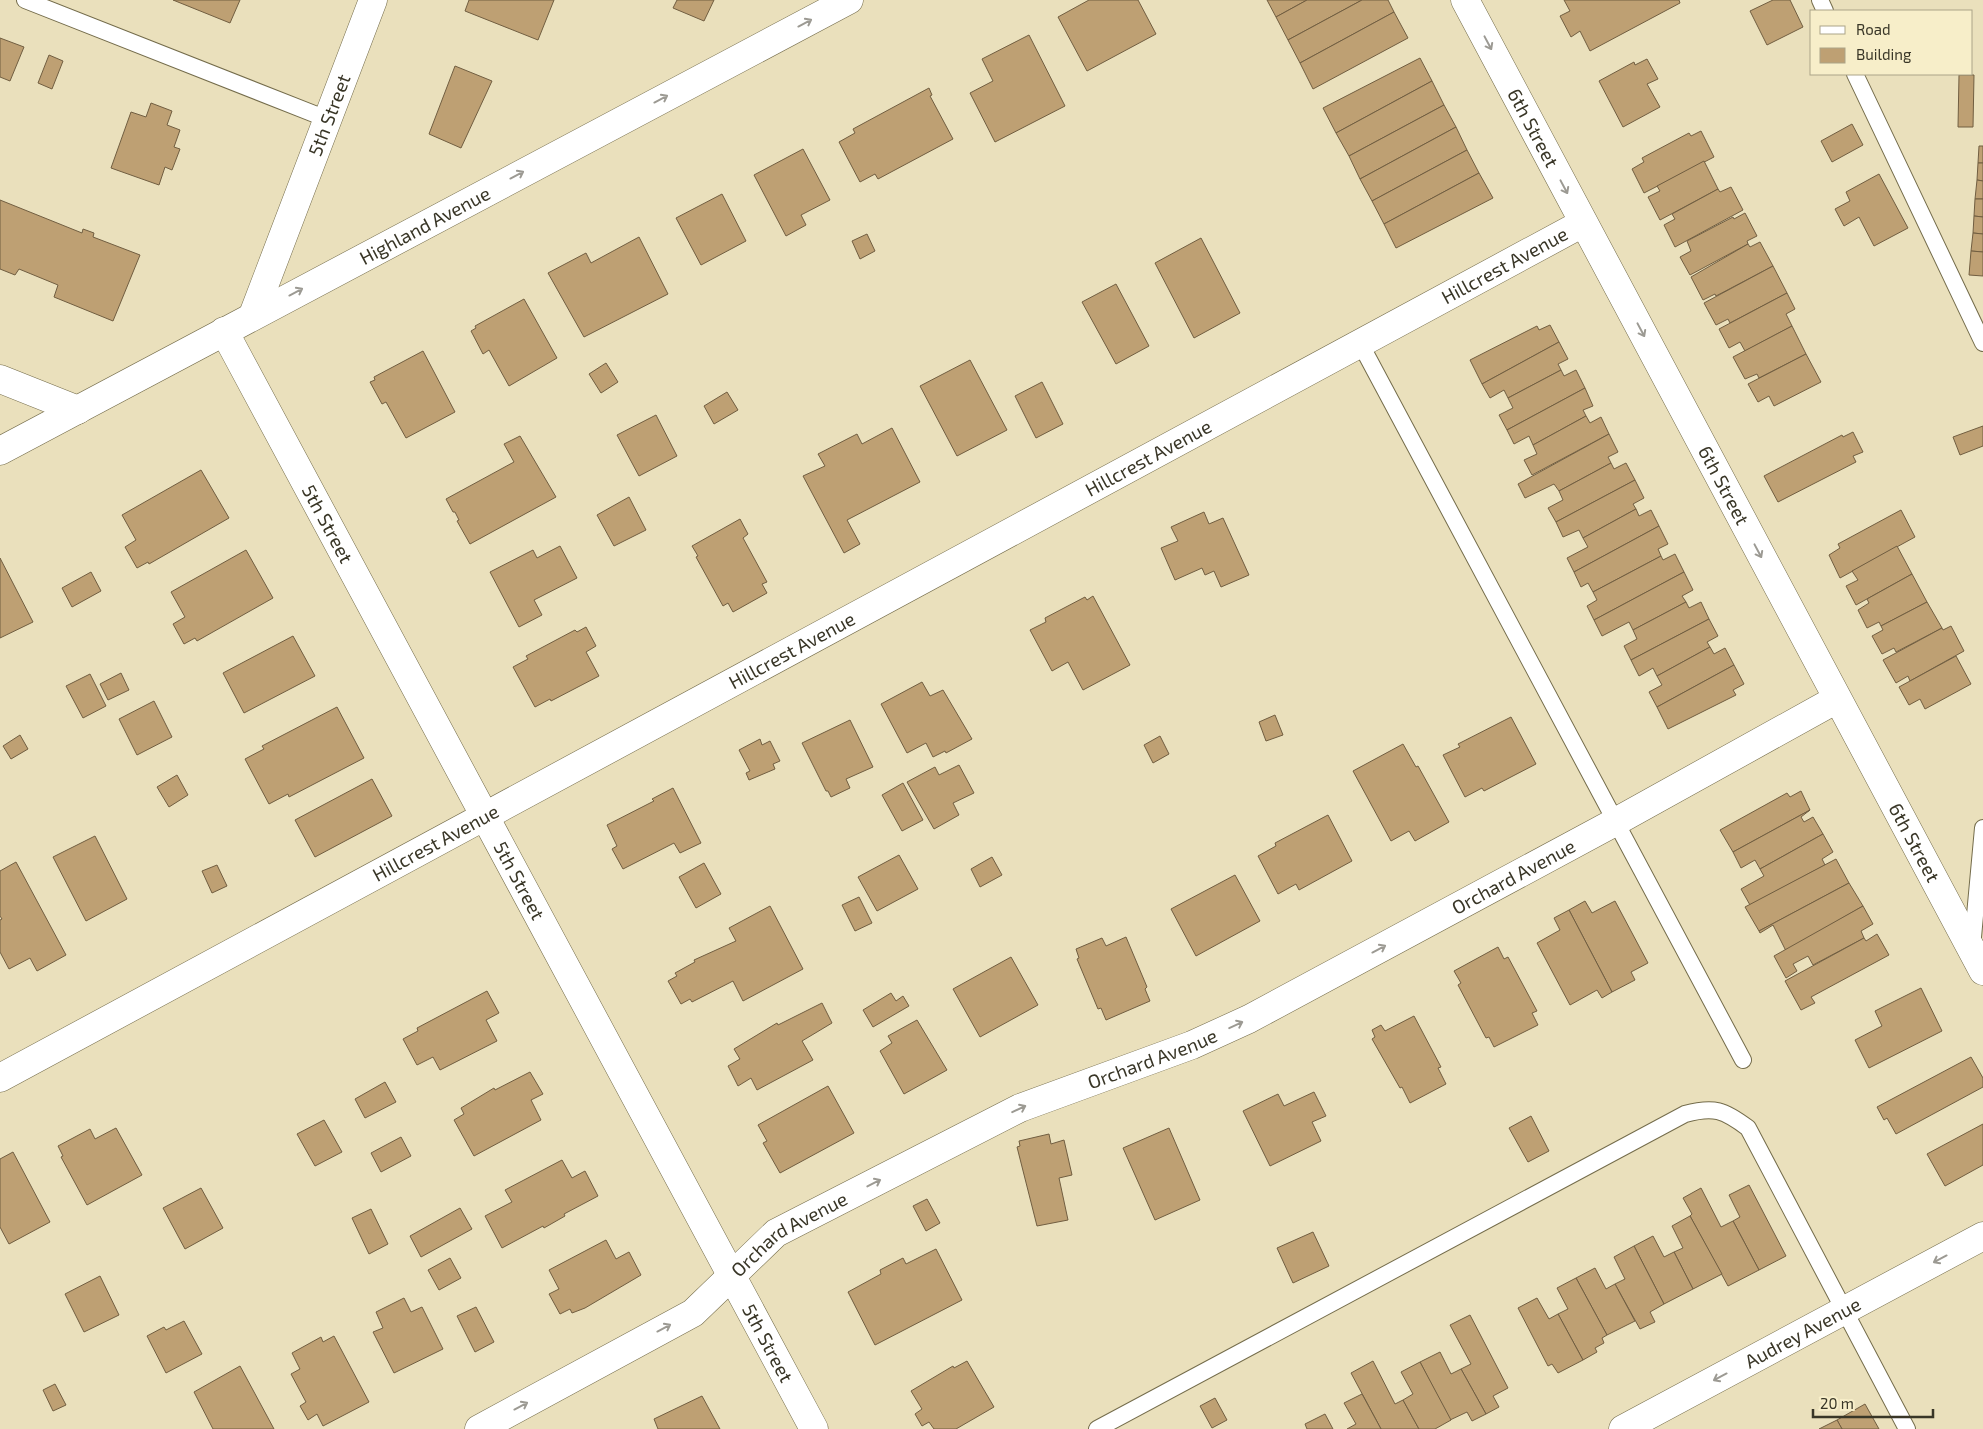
<svg xmlns="http://www.w3.org/2000/svg" width="1983" height="1429" font-family="'Exo 2',sans-serif">
<style>
.building{fill:#bea073;stroke:#715e41}
.lines{fill:none;stroke-linecap:round;stroke-linejoin:round}
.lane-casing{stroke:#746c4b;stroke-width:18}
.street-casing{stroke:#746c4b;stroke-width:29}
.lane{stroke:#fff;stroke-width:16}
.street{stroke:#fff;stroke-width:28}
.oneway{stroke:#9c9a93}
.labels{text-anchor:middle;stroke-width:4;stroke-linejoin:round;paint-order:stroke}
.street-label{font-size:19px;fill:#393627;stroke:#f7eec9}
</style>
<rect width="100%" height="100%" fill="#eae0bc"/>
<g class="building">
<polygon points="173,0 240,0 230,23"/>
<polygon points="469,0 554,0 538,40 465,11"/>
<polygon points="677,0 714,0 704,21 673,8"/>
<polygon points="1089,0 1138,0 1156,34 1087,71 1058,17"/>
<polygon points="1267,0 1307,0 1276,17"/>
<polygon points="1307,0 1362,0 1288,40 1276,17"/>
<polygon points="1362,0 1388,0 1394,12 1300,63 1288,40"/>
<polygon points="1564,0 1679,0 1680,3 1590,51 1580,31 1571,37 1560,16 1570,11"/>
<polygon points="1773,0 1790,0 1803,27 1767,45 1750,11"/>
<polygon points="1394,12 1408,38 1313,89 1300,63"/>
<polygon points="1029,35 1065,106 995,142 970,93 993,81 982,59"/>
<polygon points="0,38 24,47 10,81 0,77"/>
<polygon points="49,55 63,61 52,89 38,83"/>
<polygon points="1420,58 1432,81 1336,133 1323,108"/>
<polygon points="1647,59 1658,79 1647,84 1660,107 1623,127 1599,81 1634,62 1635,65"/>
<polygon points="455,66 492,81 461,148 429,134"/>
<polygon points="1959,75 1974,75 1973,127 1958,127"/>
<polygon points="1432,81 1444,105 1349,156 1336,133"/>
<polygon points="929,88 932,95 930,96 953,139 878,179 875,174 860,182 839,142 855,133 853,129"/>
<polygon points="151,103 172,111 167,125 180,130 174,147 180,149 172,170 165,167 159,185 111,168 131,112 146,117"/>
<polygon points="1444,105 1456,127 1360,179 1349,156"/>
<polygon points="1852,124 1863,145 1832,162 1821,141"/>
<polygon points="1456,127 1467,150 1372,201 1360,179"/>
<polygon points="1701,131 1714,157 1644,193 1632,169 1644,162 1642,158 1689,133 1691,136"/>
<polygon points="1979,146 1983,146 1983,163 1978,163"/>
<polygon points="803,149 830,200 801,215 806,225 786,236 754,175"/>
<polygon points="1467,150 1479,173 1384,224 1372,201"/>
<polygon points="1704,161 1718,189 1660,220 1648,197 1660,191 1657,186"/>
<polygon points="1978,163 1983,163 1983,181 1977,180"/>
<polygon points="1479,173 1493,198 1396,248 1384,224"/>
<polygon points="1879,174 1908,228 1874,246 1859,217 1844,226 1835,209 1850,201 1846,192"/>
<polygon points="1977,180 1983,181 1983,199 1975,199"/>
<polygon points="1731,187 1743,210 1675,247 1664,225 1675,219 1672,214 1718,189 1720,192"/>
<polygon points="722,194 746,241 701,265 676,218"/>
<polygon points="1975,199 1983,199 1983,217 1974,216"/>
<polygon points="0,200 82,233 83,229 94,233 93,237 140,255 113,321 54,297 58,285 19,269 15,275 0,269"/>
<polygon points="1745,213 1757,236 1747,241 1748,244 1690,275 1680,257 1691,251 1687,241 1733,217 1734,219"/>
<polygon points="1974,216 1983,217 1983,234 1973,233"/>
<polygon points="1973,233 1983,234 1983,252 1971,251"/>
<polygon points="867,234 875,251 860,259 852,241"/>
<polygon points="639,237 668,294 584,337 548,273 586,253 591,263"/>
<polygon points="1201,238 1240,313 1194,338 1155,263"/>
<polygon points="1760,242 1773,266 1716,296 1715,294 1703,300 1691,277 1748,244 1750,247"/>
<polygon points="1971,251 1983,252 1983,276 1969,275"/>
<polygon points="1773,266 1787,293 1730,323 1728,319 1716,325 1704,303"/>
<polygon points="1116,284 1149,346 1116,364 1082,302"/>
<polygon points="1787,293 1795,309 1786,314 1792,326 1745,351 1740,342 1729,348 1719,329"/>
<polygon points="524,299 557,358 509,386 489,350 483,354 471,331 476,328 475,326"/>
<polygon points="1550,325 1559,342 1482,384 1470,360 1537,326 1539,330"/>
<polygon points="1792,326 1806,354 1759,378 1757,374 1745,379 1733,357"/>
<polygon points="1559,342 1568,359 1558,364 1561,370 1508,398 1504,390 1490,398 1482,384"/>
<polygon points="423,351 455,412 406,438 386,402 382,404 370,382 375,380 374,377"/>
<polygon points="1806,354 1821,382 1774,406 1769,396 1758,402 1748,384"/>
<polygon points="970,360 1007,430 957,456 920,386"/>
<polygon points="606,363 618,382 601,393 589,374"/>
<polygon points="1561,370 1564,376 1576,370 1585,388 1507,430 1499,415 1513,408 1508,398"/>
<polygon points="1042,382 1063,424 1036,438 1015,396"/>
<polygon points="1585,388 1593,406 1583,410 1586,416 1533,445 1529,436 1514,444 1507,430"/>
<polygon points="727,392 738,410 714,424 704,406"/>
<polygon points="656,415 677,456 639,476 617,435"/>
<polygon points="1586,416 1590,423 1601,417 1609,434 1532,475 1524,460 1537,454 1533,445"/>
<polygon points="1983,426 1983,446 1960,455 1953,437"/>
<polygon points="892,428 920,482 847,520 860,544 844,553 803,476 825,466 818,454 857,434 862,444"/>
<polygon points="1853,432 1863,452 1853,456 1856,462 1778,502 1764,476 1842,435 1843,437"/>
<polygon points="1609,434 1618,452 1608,457 1611,463 1559,491 1554,484 1525,498 1518,484"/>
<polygon points="520,436 556,497 470,544 457,521 459,520 455,512 453,512 446,499 514,462 504,444"/>
<polygon points="1611,463 1614,469 1626,463 1635,480 1556,522 1548,508 1563,500 1559,491"/>
<polygon points="201,470 229,518 149,564 148,562 137,568 125,547 136,540 122,515"/>
<polygon points="1635,480 1644,498 1633,504 1636,509 1583,538 1579,530 1563,537 1556,522"/>
<polygon points="629,497 646,530 614,546 597,515"/>
<polygon points="1636,509 1639,516 1651,510 1659,526 1574,572 1567,558 1588,547 1583,538"/>
<polygon points="1901,510 1915,537 1840,578 1829,555 1840,548 1838,544"/>
<polygon points="1204,512 1209,524 1223,518 1249,575 1221,587 1214,571 1205,575 1202,568 1175,580 1161,548 1178,541 1171,527"/>
<polygon points="740,519 748,534 743,538 767,582 762,584 767,593 733,612 728,603 723,606 696,557 698,556 692,546"/>
<polygon points="1659,526 1668,544 1658,549 1661,556 1593,592 1588,583 1581,587 1574,572"/>
<polygon points="560,546 577,578 534,600 542,615 519,627 490,572 533,550 537,558"/>
<polygon points="1897,546 1912,574 1856,605 1846,586 1858,580 1852,571"/>
<polygon points="246,550 273,598 197,641 195,638 184,644 173,624 185,617 171,592"/>
<polygon points="1675,554 1684,572 1594,620 1587,606 1597,600 1593,592 1661,556 1663,560"/>
<polygon points="0,558 33,622 0,638"/>
<polygon points="91,572 101,591 72,607 62,588"/>
<polygon points="1684,572 1693,590 1682,596 1686,602 1633,630 1629,622 1602,636 1594,620"/>
<polygon points="1912,574 1927,602 1881,626 1879,622 1867,628 1858,610 1869,603 1867,599"/>
<polygon points="1093,596 1130,665 1083,690 1068,662 1052,671 1030,630 1046,622 1045,618 1085,597 1087,600"/>
<polygon points="1686,602 1689,608 1701,602 1709,619 1631,660 1624,646 1637,639 1633,630"/>
<polygon points="1927,602 1942,628 1896,652 1894,648 1882,654 1872,636 1883,630 1881,626"/>
<polygon points="1709,619 1718,636 1707,642 1710,647 1657,676 1653,668 1639,676 1631,660"/>
<polygon points="1951,626 1964,651 1910,681 1908,676 1896,683 1883,660 1942,628 1943,630"/>
<polygon points="586,627 596,646 586,652 599,676 551,701 550,699 535,707 513,667 528,659 526,656 575,630 577,632"/>
<polygon points="293,636 315,676 244,713 223,673"/>
<polygon points="1710,647 1714,654 1725,648 1734,665 1657,707 1649,692 1662,685 1657,676"/>
<polygon points="1956,656 1971,684 1925,709 1920,699 1909,705 1899,687"/>
<polygon points="1734,665 1744,684 1733,690 1736,695 1668,729 1657,707"/>
<polygon points="121,673 129,690 108,700 100,684"/>
<polygon points="90,674 106,706 83,718 66,686"/>
<polygon points="922,682 930,696 943,690 972,739 946,753 945,751 933,757 926,743 907,753 881,704"/>
<polygon points="154,701 172,737 137,755 119,719"/>
<polygon points="337,707 364,758 289,797 288,794 269,804 245,759 264,749 262,746"/>
<polygon points="1275,715 1283,735 1266,741 1259,722"/>
<polygon points="1511,717 1536,764 1484,791 1482,788 1465,797 1443,755 1460,747 1458,744"/>
<polygon points="850,720 873,767 846,779 850,788 831,797 828,791 826,791 802,743"/>
<polygon points="20,735 28,749 11,759 3,746"/>
<polygon points="1160,736 1169,754 1153,763 1144,745"/>
<polygon points="760,739 762,745 770,741 780,761 773,764 775,769 749,780 746,773 750,771 739,750"/>
<polygon points="1403,744 1416,767 1418,766 1449,822 1415,841 1409,831 1391,841 1353,771"/>
<polygon points="959,765 974,793 953,803 959,815 934,829 907,782 935,767 939,775"/>
<polygon points="177,775 188,795 169,807 157,787"/>
<polygon points="372,779 392,816 315,857 295,820"/>
<polygon points="903,783 923,820 902,831 882,795"/>
<polygon points="673,788 701,843 680,853 674,843 623,869 612,849 617,846 607,825 654,801 652,799"/>
<polygon points="1801,791 1810,810 1733,852 1720,830 1787,793 1790,797"/>
<polygon points="1810,810 1801,817 1804,822 1813,817 1823,834 1760,869 1755,860 1741,868 1733,852"/>
<polygon points="1328,815 1352,861 1299,890 1296,884 1278,894 1258,856 1276,846 1275,843"/>
<polygon points="1823,834 1833,852 1822,859 1825,865 1750,905 1741,889 1764,876 1760,869"/>
<polygon points="95,836 127,899 86,921 53,857"/>
<polygon points="899,855 918,889 877,911 858,877"/>
<polygon points="992,857 1002,875 980,887 971,869"/>
<polygon points="1836,859 1849,883 1759,931 1745,907"/>
<polygon points="16,862 66,955 37,971 30,958 9,969 0,952 0,920 2,919 0,916 0,871"/>
<polygon points="704,863 721,894 696,908 679,877"/>
<polygon points="217,865 227,886 212,893 202,871"/>
<polygon points="1235,875 1260,921 1196,956 1171,909"/>
<polygon points="1849,883 1863,906 1786,951 1773,925 1760,933 1759,931"/>
<polygon points="859,897 872,923 855,931 842,905"/>
<polygon points="1585,901 1592,913 1615,901 1648,963 1631,972 1635,980 1612,992 1569,910"/>
<polygon points="770,906 803,969 743,1001 733,981 692,1002 690,999 681,1004 668,981 677,976 675,973 695,962 694,960 736,941 729,928"/>
<polygon points="1863,906 1873,924 1861,931 1864,938 1813,965 1808,956 1793,964 1797,971 1786,978 1774,956"/>
<polygon points="1569,910 1612,992 1602,998 1597,990 1570,1005 1537,943 1560,930 1554,918"/>
<polygon points="1877,934 1889,955 1811,997 1815,1003 1801,1010 1785,981 1864,938 1866,941"/>
<polygon points="1126,937 1147,987 1145,989 1150,1001 1106,1020 1101,1008 1098,1009 1077,959 1079,958 1076,949 1102,938 1106,946"/>
<polygon points="1498,947 1504,959 1508,957 1537,1011 1532,1013 1538,1025 1494,1047 1489,1037 1486,1038 1458,985 1461,983 1454,971"/>
<polygon points="1011,957 1038,1005 980,1037 953,989"/>
<polygon points="1921,988 1942,1031 1869,1068 1855,1040 1882,1026 1875,1011"/>
<polygon points="487,991 499,1013 486,1020 497,1041 440,1070 433,1057 417,1065 403,1039 418,1031 417,1028"/>
<polygon points="891,993 896,1001 903,996 909,1006 873,1027 863,1010"/>
<polygon points="822,1003 832,1023 802,1041 813,1060 757,1090 751,1078 738,1086 728,1066 740,1059 734,1049 777,1023 778,1025"/>
<polygon points="1414,1016 1441,1067 1438,1068 1446,1084 1410,1103 1402,1087 1400,1088 1372,1039 1375,1037 1372,1030 1381,1025 1385,1031"/>
<polygon points="917,1020 947,1070 904,1094 880,1051 892,1043 888,1036"/>
<polygon points="1971,1057 1983,1078 1983,1087 1896,1134 1887,1118 1884,1120 1877,1107"/>
<polygon points="530,1072 543,1094 531,1100 541,1120 474,1156 454,1120 464,1114 461,1108 494,1088 495,1090"/>
<polygon points="385,1082 396,1102 365,1118 355,1099"/>
<polygon points="828,1086 854,1133 780,1173 763,1143 767,1141 758,1125"/>
<polygon points="1314,1092 1326,1116 1312,1122 1321,1141 1270,1166 1243,1111 1278,1094 1284,1106"/>
<polygon points="1531,1116 1549,1151 1528,1162 1509,1128"/>
<polygon points="324,1120 342,1152 315,1166 297,1134"/>
<polygon points="1983,1124 1983,1165 1945,1186 1927,1154"/>
<polygon points="116,1128 142,1175 87,1205 61,1157 63,1156 58,1146 90,1129 95,1139"/>
<polygon points="1169,1128 1200,1200 1155,1220 1123,1148"/>
<polygon points="1049,1134 1051,1144 1064,1140 1072,1175 1059,1178 1068,1220 1037,1226 1017,1147 1020,1146 1019,1141"/>
<polygon points="401,1137 411,1156 381,1172 371,1153"/>
<polygon points="13,1152 50,1222 9,1244 0,1227 0,1159"/>
<polygon points="562,1160 572,1178 585,1171 598,1196 564,1214 565,1216 544,1228 543,1226 502,1248 485,1216 512,1202 505,1190"/>
<polygon points="1749,1185 1786,1256 1759,1270 1733,1221 1740,1217 1729,1195"/>
<polygon points="201,1188 223,1228 185,1249 163,1208"/>
<polygon points="1701,1188 1721,1227 1733,1221 1759,1270 1728,1286 1690,1216 1692,1214 1683,1198"/>
<polygon points="927,1199 940,1223 926,1231 913,1206"/>
<polygon points="460,1208 472,1229 421,1257 410,1236"/>
<polygon points="371,1209 388,1244 369,1254 352,1218"/>
<polygon points="1690,1216 1722,1274 1693,1289 1674,1252 1683,1248 1672,1226"/>
<polygon points="1313,1232 1329,1266 1293,1283 1277,1248"/>
<polygon points="1653,1236 1664,1257 1674,1252 1693,1289 1664,1304 1634,1246"/>
<polygon points="606,1240 616,1259 629,1252 641,1275 585,1308 572,1313 570,1309 560,1314 549,1294 559,1289 549,1270"/>
<polygon points="1634,1246 1664,1304 1650,1312 1655,1322 1640,1329 1615,1284 1625,1279 1614,1257"/>
<polygon points="936,1249 962,1300 875,1345 848,1292 881,1274 880,1270 903,1258 906,1264"/>
<polygon points="450,1258 461,1278 439,1290 428,1270"/>
<polygon points="1595,1268 1606,1289 1615,1284 1635,1321 1607,1335 1576,1278"/>
<polygon points="100,1276 119,1315 84,1332 65,1294"/>
<polygon points="1576,1278 1607,1335 1602,1338 1604,1343 1595,1348 1597,1352 1583,1360 1558,1314 1568,1309 1557,1288"/>
<polygon points="404,1298 411,1312 422,1307 443,1349 394,1373 373,1332 383,1328 376,1312"/>
<polygon points="1537,1298 1549,1319 1558,1314 1583,1360 1558,1373 1552,1364 1548,1366 1518,1308"/>
<polygon points="476,1307 494,1342 475,1352 457,1316"/>
<polygon points="1470,1315 1508,1388 1493,1396 1499,1407 1486,1414 1461,1369 1471,1364 1450,1325"/>
<polygon points="184,1321 202,1354 166,1373 147,1336 164,1327 166,1330"/>
<polygon points="334,1336 369,1402 323,1426 317,1414 308,1420 300,1406 306,1402 291,1374 300,1369 292,1353 321,1337 323,1342"/>
<polygon points="1440,1352 1451,1374 1461,1369 1486,1414 1472,1421 1467,1412 1450,1420 1420,1362"/>
<polygon points="967,1361 994,1407 956,1429 934,1429 929,1422 922,1426 915,1414 922,1409 911,1391 953,1366 954,1368"/>
<polygon points="1373,1361 1395,1404 1403,1400 1419,1429 1381,1429 1351,1373"/>
<polygon points="1420,1362 1451,1420 1435,1429 1419,1429 1403,1400 1413,1394 1401,1372"/>
<polygon points="240,1366 274,1429 213,1429 194,1392"/>
<polygon points="55,1384 66,1405 53,1411 43,1390"/>
<polygon points="1362,1394 1381,1429 1347,1429 1356,1424 1344,1403"/>
<polygon points="702,1396 720,1429 658,1429 654,1419"/>
<polygon points="1215,1398 1227,1420 1212,1428 1200,1406"/>
<polygon points="1865,1404 1879,1429 1842,1429 1837,1420"/>
<polygon points="1325,1414 1333,1429 1307,1429 1305,1424"/>
<polygon points="1837,1420 1842,1429 1819,1429"/>
</g>
<g class="lines">
<g class="lane-casing">
<g id="lane">
<polyline points="25,0 327,119"/>
<polyline points="1820,0 1825,11"/>
<polyline points="1855,74 1983,343"/>
<polyline points="1360,343 1743,1060"/>
<polyline points="1972,948 1983,828"/>
<path d="M 1097,1429 L 1685,1114 C 1714,1106 1724,1110 1748,1128 L 1907,1429"/>
</g>
</g>
<g class="street-casing">
<g id="street">
<path id="s1" d="M 1465,0 L 1983,971"/>
<path id="s2" d="M 253,315 L 373,0"/>
<path id="s3" d="M 224,331 L 814,1429"/>
<polyline points="0,379 78,410"/>
<path id="s4" d="M 0,451 L 849,0"/>
<path id="s5" d="M 0,1078 L 1583,223"/>
<path id="s6" d="M 479,1429 L 693,1313 L 776,1233 L 1020,1108 L 1192,1045 L 1249,1019 L 1617,821 L 1837,699"/>
<path id="s7" d="M 1623,1429 L 1983,1236"/>
</g>
</g>
<use href="#lane" class="lane"/>
<use href="#street" class="street"/>
</g>
<defs><path id="oneway-shaft" d="M-6 0H5M1.5-3L5.5 0L1.5 3" fill="none" stroke-width="1.6" stroke-linecap="round" stroke-linejoin="round" transform="scale(1.25)"/></defs>
<g class="oneway">
<use href="#oneway-shaft" transform="translate(805 23) rotate(-28)"/>
<use href="#oneway-shaft" transform="translate(1488 43) rotate(62)"/>
<use href="#oneway-shaft" transform="translate(661 99) rotate(-28)"/>
<use href="#oneway-shaft" transform="translate(517 175) rotate(-28)"/>
<use href="#oneway-shaft" transform="translate(1564 187) rotate(62)"/>
<use href="#oneway-shaft" transform="translate(296 292) rotate(-28)"/>
<use href="#oneway-shaft" transform="translate(1641 330) rotate(62)"/>
<use href="#oneway-shaft" transform="translate(1758 551) rotate(62)"/>
<use href="#oneway-shaft" transform="translate(1379 949) rotate(-28)"/>
<use href="#oneway-shaft" transform="translate(1236 1025) rotate(-25)"/>
<use href="#oneway-shaft" transform="translate(1019 1109) rotate(-25)"/>
<use href="#oneway-shaft" transform="translate(874 1183) rotate(-27)"/>
<use href="#oneway-shaft" transform="translate(1940 1259) rotate(152)"/>
<use href="#oneway-shaft" transform="translate(664 1328) rotate(-28)"/>
<use href="#oneway-shaft" transform="translate(1720 1377) rotate(152)"/>
<use href="#oneway-shaft" transform="translate(521 1406) rotate(-28)"/>
</g>
<g class="labels">
<g class="street-label">
<text dy="7" stroke="none"><textPath href="#s2" startOffset="214">5th Street</textPath></text>
<text dy="7" stroke="none"><textPath href="#s1" startOffset="145">6th Street</textPath></text>
<text dy="7" stroke="none"><textPath href="#s4" startOffset="481">Highland Avenue</textPath></text>
<text dy="7" stroke="none"><textPath href="#s5" startOffset="1710">Hillcrest Avenue</textPath></text>
<text dy="7" stroke="none"><textPath href="#s5" startOffset="1305">Hillcrest Avenue</textPath></text>
<text dy="7" stroke="none"><textPath href="#s1" startOffset="550">6th Street</textPath></text>
<text dy="7" stroke="none"><textPath href="#s3" startOffset="219">5th Street</textPath></text>
<text dy="7" stroke="none"><textPath href="#s5" startOffset="900">Hillcrest Avenue</textPath></text>
<text dy="7" stroke="none"><textPath href="#s5" startOffset="495">Hillcrest Avenue</textPath></text>
<text dy="7" stroke="none"><textPath href="#s1" startOffset="955">6th Street</textPath></text>
<text dy="7" stroke="none"><textPath href="#s6" startOffset="1179">Orchard Avenue</textPath></text>
<text dy="7" stroke="none"><textPath href="#s3" startOffset="624">5th Street</textPath></text>
<text dy="7" stroke="none"><textPath href="#s6" startOffset="774">Orchard Avenue</textPath></text>
<text dy="7" stroke="none"><textPath href="#s6" startOffset="369">Orchard Avenue</textPath></text>
<text dy="7" stroke="none"><textPath href="#s7" startOffset="204">Audrey Avenue</textPath></text>
<text dy="7" stroke="none"><textPath href="#s3" startOffset="1149">5th Street</textPath></text>
</g>
</g>
<rect x="1810" y="10" width="162" height="65" fill="#f7eec9" stroke="#aba488"/>
<rect x="1820" y="26" width="25" height="8" fill="#ffffff" stroke="#aba488"/>
<text x="1856" y="35" font-size="15" fill="#393627">Road</text>
<rect x="1820" y="48" width="25" height="15" fill="#bea073" stroke="#aba488"/>
<text x="1856" y="60" font-size="15" fill="#393627">Building</text>
<path d="M1813 1409v8h120v-8" fill="none" stroke="#393627" stroke-width="2.5"/>
<text x="1820" y="1409" font-size="15" fill="#393627" stroke="#f7eec9" stroke-width="4" paint-order="stroke">20 m</text>
</svg>
